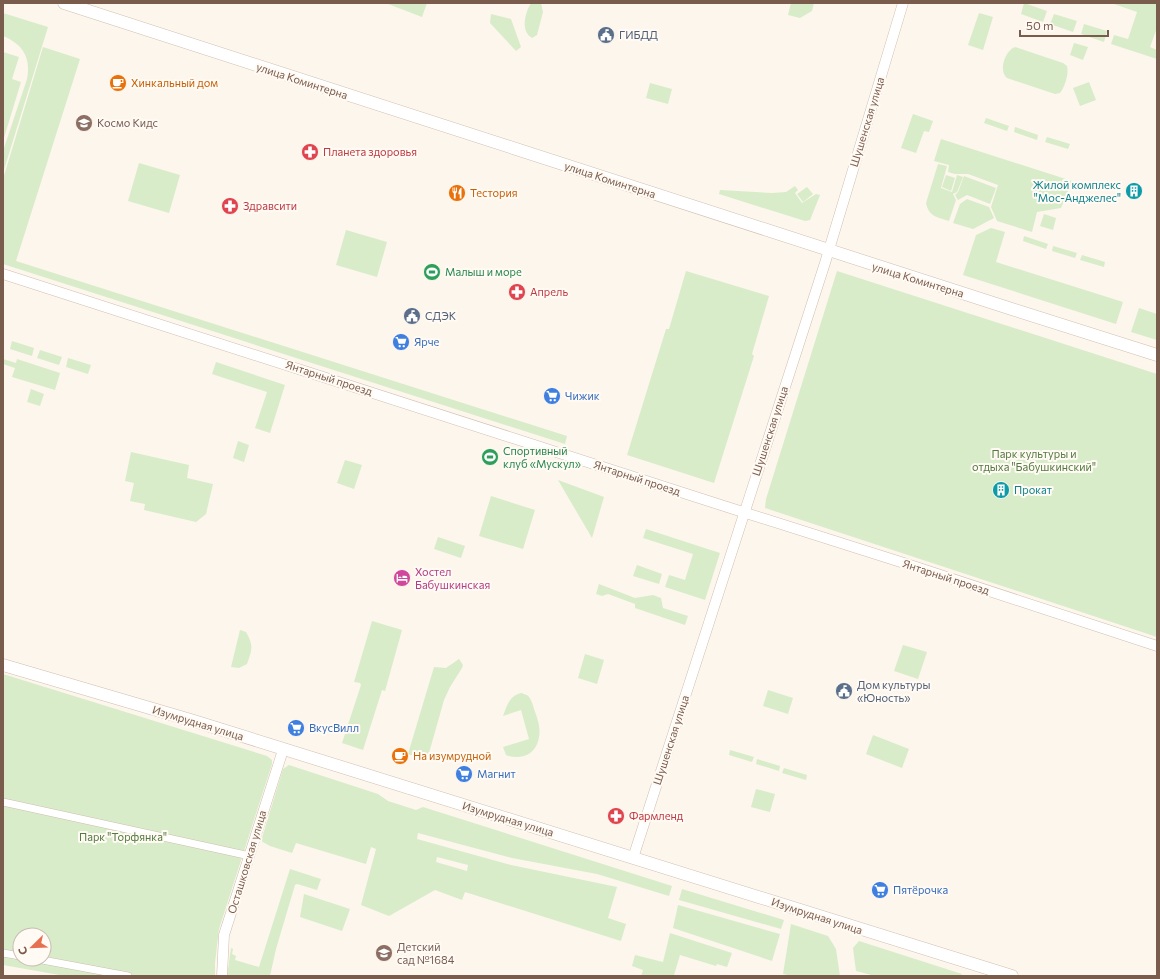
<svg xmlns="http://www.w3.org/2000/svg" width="1160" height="979" font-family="Commissioner,sans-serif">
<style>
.green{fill:#d8ecc9;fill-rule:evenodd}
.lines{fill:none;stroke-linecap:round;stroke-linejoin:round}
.pedestrian-casing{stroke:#d1beb0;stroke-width:8}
.minor-casing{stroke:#d1beb0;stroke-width:11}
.tertiary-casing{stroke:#d1beb0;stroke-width:13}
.pedestrian{stroke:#fff;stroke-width:7}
.minor{stroke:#fff;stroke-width:10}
.tertiary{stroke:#fff;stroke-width:12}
.labels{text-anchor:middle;stroke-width:4;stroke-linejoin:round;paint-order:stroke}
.service-label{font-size:11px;fill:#4e5e75;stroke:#fffaf3;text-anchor:start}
.street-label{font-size:11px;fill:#7a5c4d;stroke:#fffaf3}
.food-label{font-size:11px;fill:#c56008;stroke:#fffaf3;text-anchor:start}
.education-label{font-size:11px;fill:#785e54;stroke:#fffaf3;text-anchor:start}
.health-label{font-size:11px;fill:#be3a42;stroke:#fffaf3;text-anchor:start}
.culture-label{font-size:11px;fill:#0d838f;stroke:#fffaf3;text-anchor:end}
.leisure-label{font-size:11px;fill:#27864d;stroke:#fffaf3;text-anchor:start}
.shop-label{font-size:11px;fill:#366cbe;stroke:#fffaf3;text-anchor:start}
.park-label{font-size:11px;fill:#537a41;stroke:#fffaf3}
.hotel-label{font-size:11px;fill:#b23c85;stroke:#fffaf3;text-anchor:start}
</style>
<rect width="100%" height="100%" fill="#fdf6ec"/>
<g class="green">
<polygon points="388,3 427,3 422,17 388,4"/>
<path d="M 531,3 L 541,3 L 543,12 L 537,35 L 532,38 C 520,31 525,13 531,3 Z"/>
<polygon points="791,3 814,3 812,11 800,18 788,15"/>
<polygon points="1024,3 1047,11 1043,22 1021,14"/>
<polygon points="1111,3 1157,3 1157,28 1150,47 1157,50 1157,59 1111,44 1114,35 1128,39 1137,12"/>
<path d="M 3,13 L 48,27 L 3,173 L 3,151 L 27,79 C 31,58 23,44 3,36 Z"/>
<polygon points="979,13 993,17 983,50 968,45"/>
<polygon points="491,14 511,19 521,47 516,51 490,23"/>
<polygon points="1054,14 1077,21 1073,32 1050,24"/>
<polygon points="1084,24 1107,31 1104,42 1081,34"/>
<polygon points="1074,43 1088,47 1083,60 1070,55"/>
<polygon points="43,47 80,59 16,261 567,436 565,444 3,264 3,179"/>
<path d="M 1015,47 L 1063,63 L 1067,66 C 1069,74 1065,86 1060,93 L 1055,94 L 1007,78 C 998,70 1005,51 1015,47 Z"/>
<polygon points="3,52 19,57 12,79 21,82 3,141"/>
<polygon points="1089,82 1096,100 1080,106 1073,88"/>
<polygon points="650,83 672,89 668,104 646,98"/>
<polygon points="913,114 933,121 929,132 924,131 916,153 901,148"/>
<polygon points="986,118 1009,126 1007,131 984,123"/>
<polygon points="1015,127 1038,135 1037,140 1014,132"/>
<polygon points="1047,137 1070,144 1068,149 1045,142"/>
<polygon points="941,139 1072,181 1061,208 1037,212 1032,232 997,221 991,207 998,185 968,174 955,174 948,172 949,165 934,161"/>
<polygon points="139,163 180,175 169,213 128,201"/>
<path d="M 938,164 L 947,166 L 941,188 L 952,192 L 957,175 L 963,177 L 957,192 L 953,194 L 956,200 L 949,221 C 937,217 929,217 926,203 Z"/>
<polygon points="946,175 955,178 951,191 942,187"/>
<polygon points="964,176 996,188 990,204 967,195 958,200 955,195 958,192"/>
<polygon points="795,186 798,190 795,193 802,203 816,194 820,195 810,220 805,221 719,194 720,190 772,193 786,192"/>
<polygon points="807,187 813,194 803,202 797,194"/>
<polygon points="967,199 989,207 994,218 973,229 953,223 960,204"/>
<polygon points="1044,214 1056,218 1053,230 1040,226"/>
<polygon points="991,228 1005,232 996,262 1123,302 1116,324 963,275 976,235"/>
<polygon points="346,230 387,242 377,277 336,265"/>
<polygon points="1024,236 1048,244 1046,249 1023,241"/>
<polygon points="1053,246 1077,253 1075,258 1052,251"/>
<polygon points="1082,255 1105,262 1104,267 1080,260"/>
<polygon points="686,271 769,296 752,354 754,356 714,483 627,455 666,329 669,329"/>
<polygon points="837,271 1157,374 1157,637 765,508 766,499"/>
<polygon points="1139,308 1157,314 1157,340 1131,332"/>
<polygon points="12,341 34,348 32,356 10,349"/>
<polygon points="40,350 62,357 59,365 37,358"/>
<polygon points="68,358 91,365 88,374 66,367"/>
<polygon points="3,359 16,363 17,359 60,373 55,390 12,377 15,368 3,364"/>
<polygon points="216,362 285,385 270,433 255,428 267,392 212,374"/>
<polygon points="31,389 44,394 40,406 27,402"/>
<polygon points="238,441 249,445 244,462 233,458"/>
<polygon points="131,452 189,465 187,478 213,484 206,514 196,522 144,510 145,504 130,501 134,483 125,481"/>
<polygon points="345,460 362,465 354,489 337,483"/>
<polygon points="558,480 604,497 592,538"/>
<polygon points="491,496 535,510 523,549 479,536"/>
<polygon points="646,529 720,553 705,600 665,587 669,575 685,580 693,554 643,538"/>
<polygon points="438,537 465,546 461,558 434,549"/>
<polygon points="637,565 662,574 659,584 633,576"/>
<polygon points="599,584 635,598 653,595 661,598 663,608 688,616 685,625 635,608 635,604 608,594 602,596 596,594"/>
<polygon points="372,621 402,630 385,691 382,690 363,750 342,743 361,685 360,683 354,682"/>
<path d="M 240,630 L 246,632 C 254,646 252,650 247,664 L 239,668 L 231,667 Z"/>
<polygon points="903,645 927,652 918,679 894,671"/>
<polygon points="585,654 604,660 597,684 578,678"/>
<polygon points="459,659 463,665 462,668 450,687 444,700 427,760 408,754 434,667 446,668"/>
<path d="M 3,674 L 267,756 L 272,760 L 272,764 L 219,929 L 215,963 L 215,976 L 65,976 L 3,965 ZM 20,935 L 44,935 L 44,959 L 20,959 Z"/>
<polygon points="768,690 793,698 788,714 763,706"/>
<path d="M 521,693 C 522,693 526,695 527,695 C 531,698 533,705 534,709 C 537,717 541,728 539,737 C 537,754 521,761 506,755 L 503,747 L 529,739 L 521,710 L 503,716 C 507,706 509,696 521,693 Z"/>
<polygon points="873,735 909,749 902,768 866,754"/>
<polygon points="730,750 754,757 752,762 729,755"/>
<polygon points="757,759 780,766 779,771 756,764"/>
<path d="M 289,765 L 378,794 L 388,801 L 416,810 L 423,807 L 672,886 L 669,896 L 597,874 L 512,858 L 418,833 L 417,839 L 511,865 L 617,887 L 608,918 L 626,924 L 621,941 L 465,892 L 462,900 L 435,890 L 389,916 L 361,905 L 376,849 L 371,847 L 366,864 L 296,843 L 292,853 L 270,846 L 261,841 L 283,769 ZM 437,857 L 468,865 L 467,871 L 436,862 Z"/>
<polygon points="784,768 807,775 806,780 782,773"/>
<polygon points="756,789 775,794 770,812 751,807"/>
<polygon points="290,869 321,879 317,890 297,884 295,885 276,949 270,976 227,976 231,948 233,949 232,954 236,956 235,960 259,967"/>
<polygon points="682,889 784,920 781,929 679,900"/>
<polygon points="304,894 350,909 342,931 300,917"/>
<polygon points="678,905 780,934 772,961 673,928"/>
<polygon points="791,924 828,936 836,949 840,976 792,976 783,974"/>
<polygon points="670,933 732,953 727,967 717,964 716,966 680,955 674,975 676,976 641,976 643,970 632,966 635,955 663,962"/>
<polygon points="859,941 962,974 961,976 875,976 856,971 853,948"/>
</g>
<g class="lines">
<g class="pedestrian-casing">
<g id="pedestrian">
<polyline points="3,802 250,856"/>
<polyline points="3,953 20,956"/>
<polyline points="37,959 128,976"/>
</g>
</g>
<g class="minor-casing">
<g id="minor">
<polyline points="3,274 724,506 907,564 1157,646"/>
<polyline points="633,858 825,263 903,3"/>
<polyline points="222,976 224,935 283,750"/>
</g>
</g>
<g class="tertiary-casing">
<g id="tertiary">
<path d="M 64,3 C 428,122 792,240 1157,355"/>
<polyline points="3,665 194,721 1012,976"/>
</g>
</g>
<use href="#pedestrian" class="pedestrian"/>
<use href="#minor" class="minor"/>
<use href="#tertiary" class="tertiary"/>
</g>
<defs>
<g id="civic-disc" transform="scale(0.9)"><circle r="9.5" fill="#5c6f8a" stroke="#fffaf3"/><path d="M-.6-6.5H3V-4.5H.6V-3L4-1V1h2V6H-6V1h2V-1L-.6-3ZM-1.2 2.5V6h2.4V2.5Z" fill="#fff"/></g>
<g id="cafe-disc" transform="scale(0.9)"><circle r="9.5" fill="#e8710a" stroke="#fffaf3"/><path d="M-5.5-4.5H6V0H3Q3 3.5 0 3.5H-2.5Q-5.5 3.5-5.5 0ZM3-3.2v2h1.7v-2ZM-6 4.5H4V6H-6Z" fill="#fff"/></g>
<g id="school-disc" transform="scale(0.9)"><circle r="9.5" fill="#8d6e63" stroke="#fffaf3"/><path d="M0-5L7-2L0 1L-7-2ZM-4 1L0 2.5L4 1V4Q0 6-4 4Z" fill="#fff"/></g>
<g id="pharmacy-disc" transform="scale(0.9)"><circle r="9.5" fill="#e0444e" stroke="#fffaf3"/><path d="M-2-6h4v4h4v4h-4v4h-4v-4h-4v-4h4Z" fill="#fff"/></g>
<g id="building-disc" transform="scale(0.9)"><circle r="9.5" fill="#0f9aa8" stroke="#fffaf3"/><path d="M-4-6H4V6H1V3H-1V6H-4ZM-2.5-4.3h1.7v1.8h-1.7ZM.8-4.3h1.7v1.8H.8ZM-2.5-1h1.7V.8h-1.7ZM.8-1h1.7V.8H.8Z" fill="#fff"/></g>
<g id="restaurant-disc" transform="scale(0.9)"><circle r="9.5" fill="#e8710a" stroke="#fffaf3"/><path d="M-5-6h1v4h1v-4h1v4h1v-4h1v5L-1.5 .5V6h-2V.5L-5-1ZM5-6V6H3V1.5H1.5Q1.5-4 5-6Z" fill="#fff"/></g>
<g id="stadium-disc" transform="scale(0.9)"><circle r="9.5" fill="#2e9e5b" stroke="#fffaf3"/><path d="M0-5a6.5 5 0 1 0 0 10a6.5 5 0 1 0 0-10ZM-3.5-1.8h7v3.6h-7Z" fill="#fff"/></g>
<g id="supermarket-disc" transform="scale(0.9)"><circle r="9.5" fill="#3f7fe0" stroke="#fffaf3"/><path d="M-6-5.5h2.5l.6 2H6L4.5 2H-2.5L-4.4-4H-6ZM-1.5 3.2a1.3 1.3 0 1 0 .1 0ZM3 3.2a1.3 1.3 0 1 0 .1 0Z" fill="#fff"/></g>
<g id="hotel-disc" transform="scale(0.9)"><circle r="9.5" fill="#d1479c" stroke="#fffaf3"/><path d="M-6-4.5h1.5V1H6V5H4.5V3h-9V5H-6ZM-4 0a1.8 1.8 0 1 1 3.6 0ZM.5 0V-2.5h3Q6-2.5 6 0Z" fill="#fff"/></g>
</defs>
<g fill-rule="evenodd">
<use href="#civic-disc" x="606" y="35"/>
<use href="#cafe-disc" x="118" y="83"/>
<use href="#school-disc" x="84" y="123"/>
<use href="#pharmacy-disc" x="310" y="152"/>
<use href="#building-disc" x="1134" y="191"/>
<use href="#restaurant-disc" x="457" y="193"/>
<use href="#pharmacy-disc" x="230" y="206"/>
<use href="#stadium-disc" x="432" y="272"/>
<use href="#pharmacy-disc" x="517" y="292"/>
<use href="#civic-disc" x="412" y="316"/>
<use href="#supermarket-disc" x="401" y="342"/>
<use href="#supermarket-disc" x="552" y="396"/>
<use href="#stadium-disc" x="490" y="457"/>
<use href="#building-disc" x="1001" y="490"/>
<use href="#hotel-disc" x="402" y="578"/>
<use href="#civic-disc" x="844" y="691"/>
<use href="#supermarket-disc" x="296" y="728"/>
<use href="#cafe-disc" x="400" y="756"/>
<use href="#supermarket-disc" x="464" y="774"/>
<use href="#pharmacy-disc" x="616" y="816"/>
<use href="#supermarket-disc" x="880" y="890"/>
<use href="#school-disc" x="384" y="953"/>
</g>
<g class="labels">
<g class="service-label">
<text x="619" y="39">ГИБДД</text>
<text x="425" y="320">СДЭК</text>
<text x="857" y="689">Дом культуры<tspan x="857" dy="13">«Юность»</tspan></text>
</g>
<g class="street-label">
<text transform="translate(302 81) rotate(18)" y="4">улица Коминтерна</text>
<text transform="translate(867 122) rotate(-73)" y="4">Шушенская улица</text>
<text transform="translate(610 180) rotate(18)" y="4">улица Коминтерна</text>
<text transform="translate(918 280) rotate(17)" y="4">улица Коминтерна</text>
<text transform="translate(329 378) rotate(18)" y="4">Янтарный проезд</text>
<text transform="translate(770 431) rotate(-72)" y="4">Шушенская улица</text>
<text transform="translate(637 478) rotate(18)" y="4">Янтарный проезд</text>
<text transform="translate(946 577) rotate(18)" y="4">Янтарный проезд</text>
<text transform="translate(198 723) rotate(17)" y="4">Изумрудная улица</text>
<text transform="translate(671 740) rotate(-72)" y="4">Шушенская улица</text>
<text transform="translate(508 819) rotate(17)" y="4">Изумрудная улица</text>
<text transform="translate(247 862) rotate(-73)" y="4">Осташковская улица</text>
<text transform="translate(817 916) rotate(18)" y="4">Изумрудная улица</text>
</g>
<g class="food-label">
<text x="131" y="87">Хинкальный дом</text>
<text x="470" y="197">Тестория</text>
<text x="413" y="760">На изумрудной</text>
</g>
<g class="education-label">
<text x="97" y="127">Космо Кидс</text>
<text x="397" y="951">Детский<tspan x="397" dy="13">сад №1684</tspan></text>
</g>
<g class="health-label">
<text x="323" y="156">Планета здоровья</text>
<text x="243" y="210">Здравсити</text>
<text x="530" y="296">Апрель</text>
<text x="629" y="820">Фармленд</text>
</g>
<g class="culture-label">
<text x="1121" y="189">Жилой комплекс<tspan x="1121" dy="13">"Мос-Анджелес"</tspan></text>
<text x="1014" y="494" text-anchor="start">Прокат</text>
</g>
<g class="leisure-label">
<text x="445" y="276">Малыш и море</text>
<text x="503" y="455">Спортивный<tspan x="503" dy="13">клуб «Мускул»</tspan></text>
</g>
<g class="shop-label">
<text x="414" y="346">Ярче</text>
<text x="565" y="400">Чижик</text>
<text x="309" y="732">ВкусВилл</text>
<text x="477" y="778">Магнит</text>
<text x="893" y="894">Пятёрочка</text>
</g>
<g class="park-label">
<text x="1034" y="458">Парк культуры и<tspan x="1034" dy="13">отдыха "Бабушкинский"</tspan></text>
<text x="123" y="841">Парк "Торфянка"</text>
</g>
<g class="hotel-label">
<text x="415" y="576">Хостел<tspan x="415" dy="13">Бабушкинская</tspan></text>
</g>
</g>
<rect width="1160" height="979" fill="none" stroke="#7a5c4d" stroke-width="8"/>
<g transform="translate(32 947) rotate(247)"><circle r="19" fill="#fffaf3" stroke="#cabbb1"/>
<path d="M0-3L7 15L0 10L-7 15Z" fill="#e76f51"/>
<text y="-6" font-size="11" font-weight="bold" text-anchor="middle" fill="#7a5c4d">С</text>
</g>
<path d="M1020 30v6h88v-6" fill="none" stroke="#7a5c4d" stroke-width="2"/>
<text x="1026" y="30" font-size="12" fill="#7a5c4d" stroke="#fffaf3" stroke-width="3" paint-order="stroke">50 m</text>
</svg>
